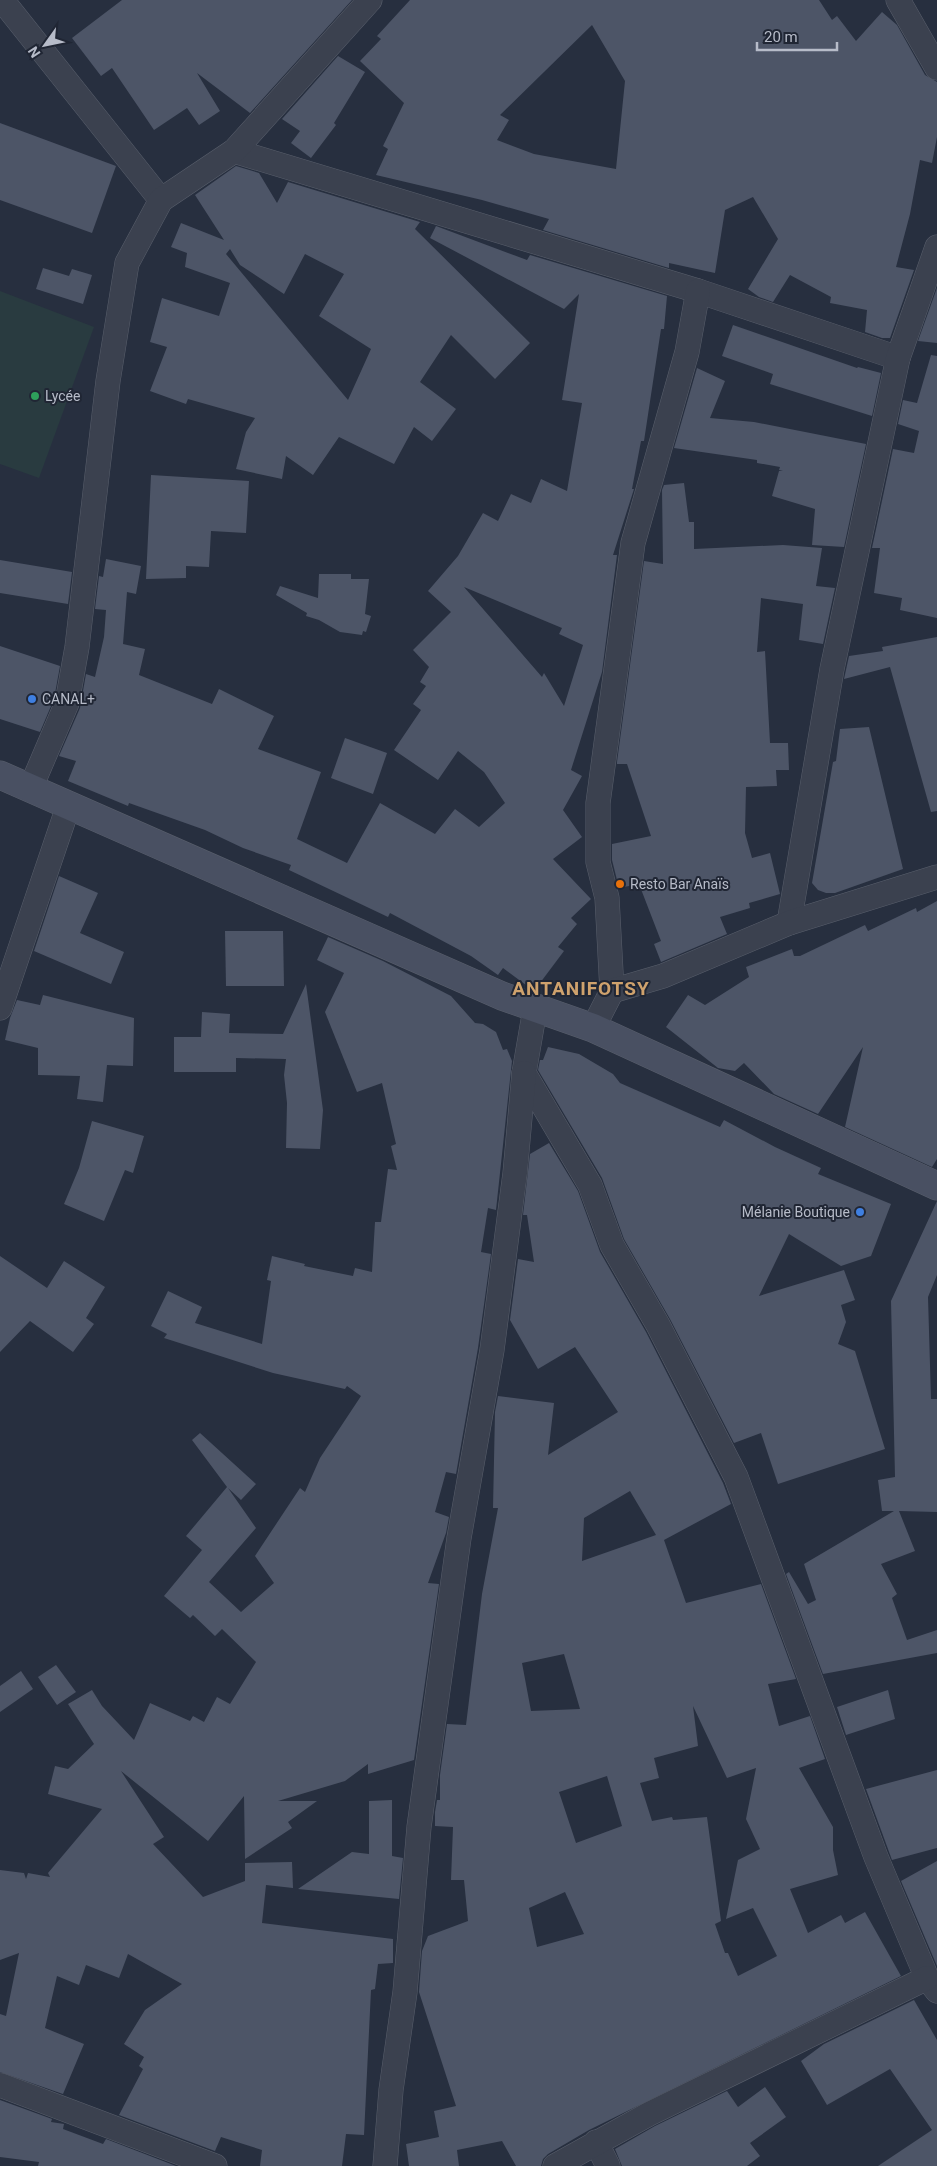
<svg xmlns="http://www.w3.org/2000/svg" width="937" height="2166" font-family="Roboto,sans-serif">
<style>
.green{fill:#293b40}
.building{fill:#4d5567;fill-rule:evenodd}
.lines{fill:none;stroke-linecap:round;stroke-linejoin:round}
.minor-casing{stroke:#595f6c;stroke-width:25}
.secondary-casing{stroke:#595f6c;stroke-width:29}
.minor{stroke:#3b414f;stroke-width:24}
.secondary{stroke:#495062;stroke-width:28}
.leisure-dot{fill:#2e9e5b;stroke:#202634;stroke-width:2}
.shop-dot{fill:#3f7fe0;stroke:#202634;stroke-width:2}
.food-dot{fill:#e8710a;stroke:#202634;stroke-width:2}
.labels{text-anchor:middle;stroke-width:4;stroke-linejoin:round;paint-order:stroke}
.poi-label{font-size:14px;fill:#b7bcc9;stroke:#202634;text-anchor:start}
.district-label{font-size:19px;font-weight:bold;letter-spacing:1px;fill:#cfa26d;stroke:#202634}
</style>
<rect width="100%" height="100%" fill="#272f3f"/>
<polygon class="green" points="0,291 94,327 39,478 0,464"/>
<g class="building">
<polygon points="122,0 352,0 250,113 197,73 220,111 199,125 187,108 154,130 112,68 101,76 72,38"/>
<path d="M 410,0 L 819,0 L 832,20 L 837,16 L 856,41 L 882,12 L 897,25 L 925,75 L 937,82 L 937,137 L 932,163 L 920,160 L 910,214 L 896,267 L 914,270 L 890,338 L 882,338 L 865,332 L 867,310 L 830,303 L 831,297 L 790,275 L 773,302 L 759,297 L 748,289 L 778,239 L 753,197 L 725,210 L 715,273 L 669,263 L 669,268 L 543,230 L 549,219 L 482,200 L 376,175 L 388,149 L 383,146 L 404,103 L 360,61 L 381,39 L 377,36 ZM 592,25 L 625,81 L 616,169 L 534,154 L 497,140 L 509,120 L 500,115 Z"/>
<polygon points="338,56 365,72 334,123 336,125 311,158 291,143 300,131 282,119"/>
<polygon points="0,123 116,166 92,233 0,200"/>
<path d="M 236,166 L 259,173 L 277,203 L 288,182 L 420,222 L 415,229 L 530,343 L 495,379 L 451,335 L 420,382 L 456,409 L 432,441 L 414,427 L 394,464 L 339,437 L 313,475 L 286,456 L 282,479 L 236,469 L 246,432 L 255,418 L 188,399 L 186,404 L 150,391 L 167,347 L 150,342 L 162,298 L 219,316 L 230,283 L 185,267 L 187,253 L 171,247 L 181,223 L 224,240 L 195,195 ZM 230,249 L 240,265 L 284,294 L 305,254 L 344,274 L 319,316 L 371,349 L 348,400 L 226,254 Z"/>
<path d="M 436,226 L 527,260 L 530,255 L 667,296 L 664,329 L 661,329 L 644,441 L 641,441 L 632,489 L 634,489 L 613,555 L 617,555 L 602,672 L 571,770 L 582,776 L 563,810 L 582,837 L 553,859 L 591,899 L 571,918 L 577,924 L 558,947 L 564,951 L 534,991 L 503,968 L 498,975 L 471,956 L 390,913 L 388,917 L 289,870 L 291,865 L 243,848 L 205,830 L 129,803 L 128,806 L 68,781 L 76,761 L 59,756 L 80,708 L 86,674 L 95,677 L 104,637 L 106,610 L 95,609 L 99,576 L 103,577 L 106,559 L 141,566 L 136,594 L 127,592 L 123,644 L 145,649 L 139,675 L 212,704 L 219,689 L 274,716 L 258,749 L 321,772 L 297,839 L 347,863 L 380,803 L 435,834 L 455,809 L 479,827 L 505,803 L 484,772 L 458,751 L 438,780 L 394,750 L 421,710 L 413,704 L 426,686 L 420,682 L 429,667 L 413,650 L 451,612 L 428,591 L 458,556 L 483,513 L 498,521 L 511,494 L 531,503 L 541,479 L 567,491 L 582,403 L 562,400 L 579,294 L 564,309 L 430,238 ZM 464,587 L 562,628 L 559,634 L 583,645 L 564,706 L 544,673 L 542,677 Z"/>
<polygon points="43,268 69,276 72,269 92,275 83,304 36,289"/>
<polygon points="937,288 937,343 918,341"/>
<polygon points="733,325 857,368 858,367 881,373 872,416 770,384 773,374 722,356"/>
<polygon points="931,355 937,356 937,618 900,610 902,598 874,593 880,548 872,548 893,449 914,453 919,431 898,424 903,400 917,403"/>
<polygon points="697,368 725,381 710,418 754,422 866,444 844,547 812,545 815,509 772,496 779,471 783,471 779,470 780,467 757,463 757,460 674,448"/>
<polygon points="151,475 249,481 246,533 211,531 209,567 186,566 186,578 146,579"/>
<polygon points="684,483 689,522 694,522 694,549 783,545 822,548 816,586 835,588 823,644 799,640 803,604 761,598 757,652 765,651 770,743 788,743 789,770 776,770 777,786 746,787 745,833 752,858 770,853 780,894 749,903 750,908 720,917 727,934 661,962 654,944 661,941 639,884 619,888 612,860 612,844 651,836 627,764 617,764 617,762 644,561 663,564 662,490 664,485"/>
<polygon points="0,560 72,572 68,604 0,593"/>
<polygon points="319,574 351,574 351,579 369,579 365,614 371,616 366,632 363,631 362,635 340,632 319,620 306,616 307,613 276,595 280,586 318,598"/>
<polygon points="937,637 937,811 931,812 890,667 844,679 849,656 883,651 882,647"/>
<polygon points="0,646 60,666 54,699 40,732 0,719"/>
<polygon points="869,727 903,869 835,893 826,893 818,890 812,883 833,762 836,761 840,729"/>
<polygon points="345,738 387,753 373,794 331,778"/>
<polygon points="59,876 98,893 80,933 124,952 111,984 34,951"/>
<polygon points="937,901 937,1159 932,1167 845,1127 863,1047 818,1114 774,1094 744,1063 735,1071 718,1068 666,1027 688,995 705,1005 749,977 746,967 792,949 794,956 800,956 865,925 868,931 916,908 917,912"/>
<polygon points="225,931 283,931 284,986 226,986"/>
<polygon points="328,937 383,961 451,996 475,1023 483,1024 496,1032 503,1050 507,1049 512,1061 496,1210 488,1208 481,1252 491,1254 478,1348 456,1474 446,1472 435,1512 449,1517 446,1533 428,1583 439,1584 414,1760 368,1774 368,1764 345,1781 278,1801 317,1801 288,1822 292,1828 245,1859 244,1796 208,1841 121,1771 164,1837 153,1844 203,1897 245,1881 245,1863 292,1862 293,1888 266,1885 262,1923 393,1939 393,1963 378,1964 375,1989 371,1990 364,2135 346,2134 342,2166 260,2166 262,2150 221,2137 215,2151 119,2115 143,2069 139,2066 144,2057 124,2044 145,2010 182,1984 128,1954 119,1978 86,1965 79,1985 57,1976 45,2028 84,2044 63,2094 0,2072 0,2014 6,2016 19,1953 0,1960 0,1870 24,1873 26,1879 28,1873 50,1877 48,1873 102,1809 48,1794 55,1766 68,1769 94,1744 68,1704 92,1690 102,1706 134,1740 150,1703 190,1721 193,1716 204,1722 217,1697 230,1704 256,1662 222,1629 215,1636 193,1615 190,1618 164,1596 202,1550 186,1536 227,1487 192,1440 200,1433 256,1484 241,1500 228,1488 256,1528 209,1582 241,1612 274,1583 255,1556 300,1488 305,1492 320,1458 361,1396 347,1386 345,1389 273,1373 164,1338 167,1334 151,1326 168,1291 202,1307 195,1323 262,1344 271,1281 267,1280 272,1256 305,1264 304,1266 353,1276 355,1268 372,1272 375,1222 381,1222 388,1169 397,1170 391,1146 396,1144 382,1083 357,1092 325,1012 344,973 317,960"/>
<polygon points="306,984 323,1110 320,1149 286,1148 287,1103 284,1075 286,1059 236,1058 236,1072 174,1072 174,1037 201,1037 202,1012 230,1014 229,1033 283,1034"/>
<polygon points="43,995 134,1018 133,1066 107,1065 103,1102 77,1099 80,1076 38,1075 38,1048 5,1040 10,1018 17,1000 40,1005"/>
<polygon points="548,1047 579,1054 613,1074 620,1083 720,1127 724,1120 775,1147 821,1168 818,1174 891,1204 871,1256 841,1266 789,1234 759,1296 844,1270 855,1300 841,1305 846,1322 838,1344 855,1351 885,1449 778,1484 761,1433 734,1443 670,1319 624,1239 602,1178 538,1070 540,1060 543,1060"/>
<polygon points="92,1121 144,1136 133,1173 125,1170 104,1221 64,1204 79,1168"/>
<path d="M 549,1143 L 578,1191 L 600,1252 L 646,1332 L 723,1483 L 731,1504 L 664,1540 L 686,1603 L 761,1584 L 796,1679 L 768,1684 L 779,1726 L 810,1716 L 825,1759 L 799,1768 L 833,1827 L 833,1850 L 838,1875 L 790,1889 L 808,1933 L 841,1915 L 845,1923 L 865,1912 L 901,1976 L 589,2130 L 548,2154 L 543,2159 L 541,2166 L 516,2166 L 502,2141 L 457,2150 L 459,2166 L 409,2166 L 406,2144 L 439,2137 L 434,2111 L 456,2106 L 419,1992 L 422,1951 L 428,1936 L 468,1921 L 464,1880 L 451,1880 L 453,1827 L 435,1826 L 435,1812 L 437,1800 L 440,1800 L 440,1775 L 447,1724 L 466,1725 L 482,1594 L 498,1508 L 493,1508 L 495,1412 L 498,1396 L 554,1403 L 548,1455 L 618,1412 L 575,1347 L 538,1369 L 510,1320 L 518,1259 L 534,1262 L 527,1215 L 523,1215 L 530,1154 ZM 630,1491 L 656,1535 L 582,1561 L 584,1518 ZM 564,1654 L 580,1709 L 531,1711 L 522,1663 ZM 693,1706 L 727,1778 L 756,1768 L 746,1819 L 760,1849 L 738,1860 L 726,1919 L 753,1908 L 777,1956 L 738,1976 L 728,1953 L 725,1953 L 715,1924 L 721,1921 L 707,1817 L 673,1820 L 672,1817 L 652,1821 L 640,1783 L 659,1778 L 654,1758 L 698,1746 ZM 607,1776 L 622,1826 L 576,1843 L 559,1792 ZM 565,1892 L 584,1934 L 537,1947 L 529,1908 Z"/>
<polygon points="937,1201 937,1275 928,1297 931,1399 937,1399 937,1512 899,1511 915,1551 881,1564 897,1594 892,1598 907,1640 937,1630 937,1653 823,1674 786,1574 789,1572 808,1604 816,1600 804,1564 894,1511 882,1511 878,1480 895,1477 891,1301"/>
<polygon points="0,1256 47,1288 64,1261 105,1287 86,1318 94,1324 73,1352 30,1321 0,1352"/>
<polygon points="56,1665 76,1692 57,1705 38,1677"/>
<polygon points="21,1671 33,1689 0,1712 0,1686"/>
<polygon points="888,1690 895,1719 846,1735 837,1707"/>
<polygon points="937,1770 937,1848 892,1860 866,1789"/>
<polygon points="392,1800 392,1856 403,1858 399,1899 298,1889 352,1852 369,1854 369,1801"/>
<polygon points="937,1861 937,1966 901,1881"/>
<polygon points="914,2000 937,2040 937,2166 878,2166 932,2130 890,2069 827,2105 801,2061 824,2044"/>
<polygon points="765,2087 786,2117 750,2143 760,2156 747,2166 622,2166 615,2149 655,2126 727,2091 738,2107"/>
<polygon points="0,2100 52,2119 51,2122 64,2124 63,2129 103,2144 106,2139 176,2166 38,2166 39,2162 0,2157"/>
</g>
<g class="lines">
<g class="minor-casing">
<g id="minor">
<polyline points="2,0 161,200"/>
<polyline points="898,0 937,68"/>
<polyline points="234,151 698,291 898,358"/>
<polyline points="31,787 67,703 77,647 108,381 127,263 161,200 234,151 370,0"/>
<polyline points="789,923 832,669 898,358 937,247"/>
<polyline points="612,991 607,898 598,862 598,803 633,543 687,352 698,291"/>
<polyline points="0,1008 69,804"/>
<polyline points="535,1009 524,1073 590,1185 612,1245 658,1325 736,1477 876,1857 927,1978 937,1991"/>
<polyline points="593,1028 612,991 663,976 789,923 937,877"/>
<polyline points="0,2085 215,2166"/>
<polyline points="596,2142 608,2166"/>
<polyline points="385,2166 391,2090 405,1992 419,1827 459,1538 492,1350 515,1173 524,1073"/>
<polyline points="555,2166 649,2114 927,1978"/>
</g>
</g>
<g class="secondary-casing">
<polyline id="secondary" points="0,775 502,996 593,1028 937,1186"/>
</g>
<use href="#minor" class="minor"/>
<use href="#secondary" class="secondary"/>
</g>
<circle class="leisure-dot" cx="35" cy="396" r="5"/>
<g class="shop-dot">
<circle cx="32" cy="699" r="5"/>
<circle cx="860" cy="1212" r="5"/>
</g>
<circle class="food-dot" cx="620" cy="884" r="5"/>
<g class="labels">
<g class="poi-label">
<text x="45" y="401">Lycée</text>
<text x="42" y="704">CANAL+</text>
<text x="630" y="889">Resto Bar Anaïs</text>
<text x="850" y="1217" text-anchor="end">Mélanie Boutique</text>
</g>
<g class="district-label">
<text x="581" y="995">ANTANIFOTSY</text>
</g>
</g>
<g transform="translate(45 45) rotate(237)" stroke="#202634" stroke-width="4" paint-order="stroke">
<path d="M0-4L9 19L0 12L-9 19Z" fill="#b7bcc9"/>
<text y="-8" font-size="14" font-weight="bold" text-anchor="middle" fill="#b7bcc9">N</text>
</g>
<path d="M757 42v8h80v-8" fill="none" stroke="#b7bcc9" stroke-width="2.5"/>
<text x="764" y="42" font-size="15" fill="#b7bcc9" stroke="#202634" stroke-width="4" paint-order="stroke">20 m</text>
</svg>
